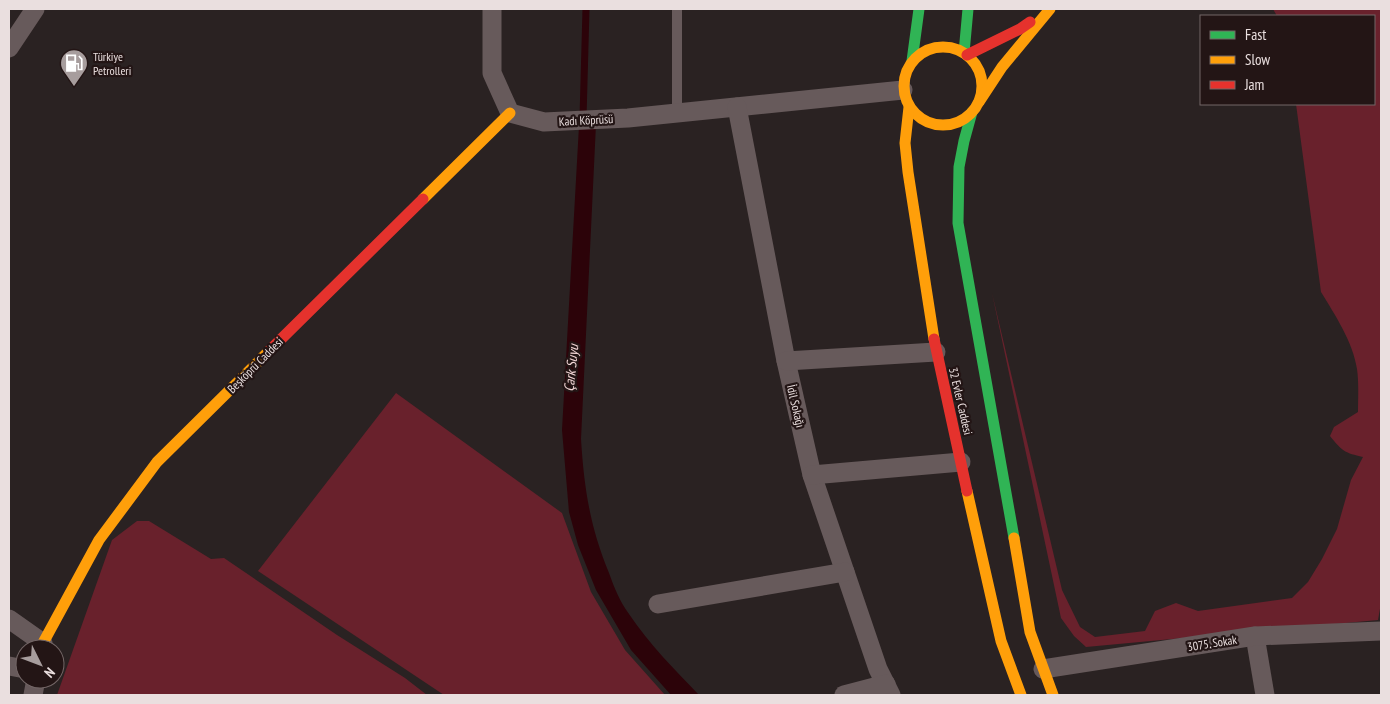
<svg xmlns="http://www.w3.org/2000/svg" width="1390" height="704" font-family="'PT Sans Narrow',sans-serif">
<rect width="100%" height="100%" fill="#2a2222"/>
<g fill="#69212c">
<path d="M1273 9H1381V603L1378 620 1086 647 1074 636 1061 618 992 293 1062 590 1080 627 1095 637 1145 631 1155 611 1176 603 1198 611 1292 598 1308 582 1322 559 1337 529 1351 480 1363 457C1345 453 1342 451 1330 436L1334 427 1358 412C1358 399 1359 383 1357 369 1353 342 1335 315 1321 292L1296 104H1374V16H1277Z"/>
<path d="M396 393 562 513 591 592 625 650 665 695H444L258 571Z"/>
<path d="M137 521H149L211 559 224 558 337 635 405 678 427 695H57L112 540Z"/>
</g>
<path fill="#2c0309" d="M596 124 581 439C584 488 590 527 609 573 614 587 620 602 629 614 649 644 675 670 699 695H671L631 650 596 590 578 545 569 512 562 430 579 126Z"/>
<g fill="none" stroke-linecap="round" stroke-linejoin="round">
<path stroke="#2c0309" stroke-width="7" d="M583 118 586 9"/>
<path stroke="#675a5b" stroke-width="10" d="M677 9V113"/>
<g stroke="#675a5b" stroke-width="19">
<path d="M492 9V73L510 113 544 122 628 118 903 90"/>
<path d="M9 48 35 9"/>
<path d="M737 107 786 361 812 475 878 669 891 695"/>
<path d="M786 361 936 352"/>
<path d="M812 475 961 462"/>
<path d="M658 604 845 572"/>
<path d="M9 619 43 643"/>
<path d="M1255 636 1265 695"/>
<path d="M9 666 25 669"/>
<path d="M1043 669 1255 636 1381 631"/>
<path d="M33 695 36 679"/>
<path d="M844 695 886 684"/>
</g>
<g stroke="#30b455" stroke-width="11">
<path d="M964 53 968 9"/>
<path d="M912 61 919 9"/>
<path d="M972 112 964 141 959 167 958 223 1014 538"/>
</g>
<g stroke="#ff9f0a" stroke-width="11">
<circle cx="943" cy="86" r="39"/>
<path d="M979 102 1002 67 1050 9"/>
<path d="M909 107 905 143 908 172 934 339"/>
<path d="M423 199 510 113"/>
<path d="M967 491 1001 641 1021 695"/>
<path d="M1014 538 1030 632 1053 695"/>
<path d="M42 649 43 643 99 540 157 462 269 351"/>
</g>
<g stroke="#e5322d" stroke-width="11">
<path d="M967 55 1020 29 1030 22"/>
<path d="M934 339 967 491"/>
<path d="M269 351 423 199"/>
</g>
</g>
<defs>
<g id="fuel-pin" transform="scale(1.4375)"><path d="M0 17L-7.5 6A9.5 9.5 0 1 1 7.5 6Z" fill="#a79d9d" stroke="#231515"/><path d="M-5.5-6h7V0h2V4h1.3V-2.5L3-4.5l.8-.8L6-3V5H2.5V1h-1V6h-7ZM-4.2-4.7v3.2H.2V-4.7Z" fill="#fff"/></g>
</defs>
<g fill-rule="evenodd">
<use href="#fuel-pin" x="74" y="63"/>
</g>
<g text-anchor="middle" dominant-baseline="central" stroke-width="4.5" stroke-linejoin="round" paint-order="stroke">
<g font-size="12" fill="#eadfdf" stroke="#231515" text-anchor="start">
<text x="93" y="56">Türkiye<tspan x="93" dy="14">Petrolleri</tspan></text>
</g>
<g font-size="12" fill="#eadfdf" stroke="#231515">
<text transform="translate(586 120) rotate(-3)">Kadı Köprüsü</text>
<text transform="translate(255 365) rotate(-45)">Beşköprü Caddesi</text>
<text transform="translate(961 401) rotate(77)">32 Evler Caddesi</text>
<text transform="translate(796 406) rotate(77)">İdil Sokağı</text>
<text transform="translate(1212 643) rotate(-9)">3075. Sokak</text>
</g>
<g font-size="14" font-style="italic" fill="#f2d6d6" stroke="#231515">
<text transform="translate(571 368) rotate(-84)">Çark Suyu</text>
</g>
</g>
<rect width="1390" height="704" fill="none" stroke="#eadfdf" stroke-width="20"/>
<rect x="1200" y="15" width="175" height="90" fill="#231515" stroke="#736666"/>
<rect x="1210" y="31" width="25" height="8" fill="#30b455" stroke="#736666"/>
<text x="1245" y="40" font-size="15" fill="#eadfdf">Fast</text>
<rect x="1210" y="56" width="25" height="8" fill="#ff9f0a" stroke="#736666"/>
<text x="1245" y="65" font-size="15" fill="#eadfdf">Slow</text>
<rect x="1210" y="81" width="25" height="8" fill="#e5322d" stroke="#736666"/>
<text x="1245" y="90" font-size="15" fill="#eadfdf">Jam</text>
<g transform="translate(40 664) rotate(132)"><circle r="24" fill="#231515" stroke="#736666"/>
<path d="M0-4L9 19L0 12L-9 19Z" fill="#a79d9d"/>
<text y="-8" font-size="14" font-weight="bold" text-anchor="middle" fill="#eadfdf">N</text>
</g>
</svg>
